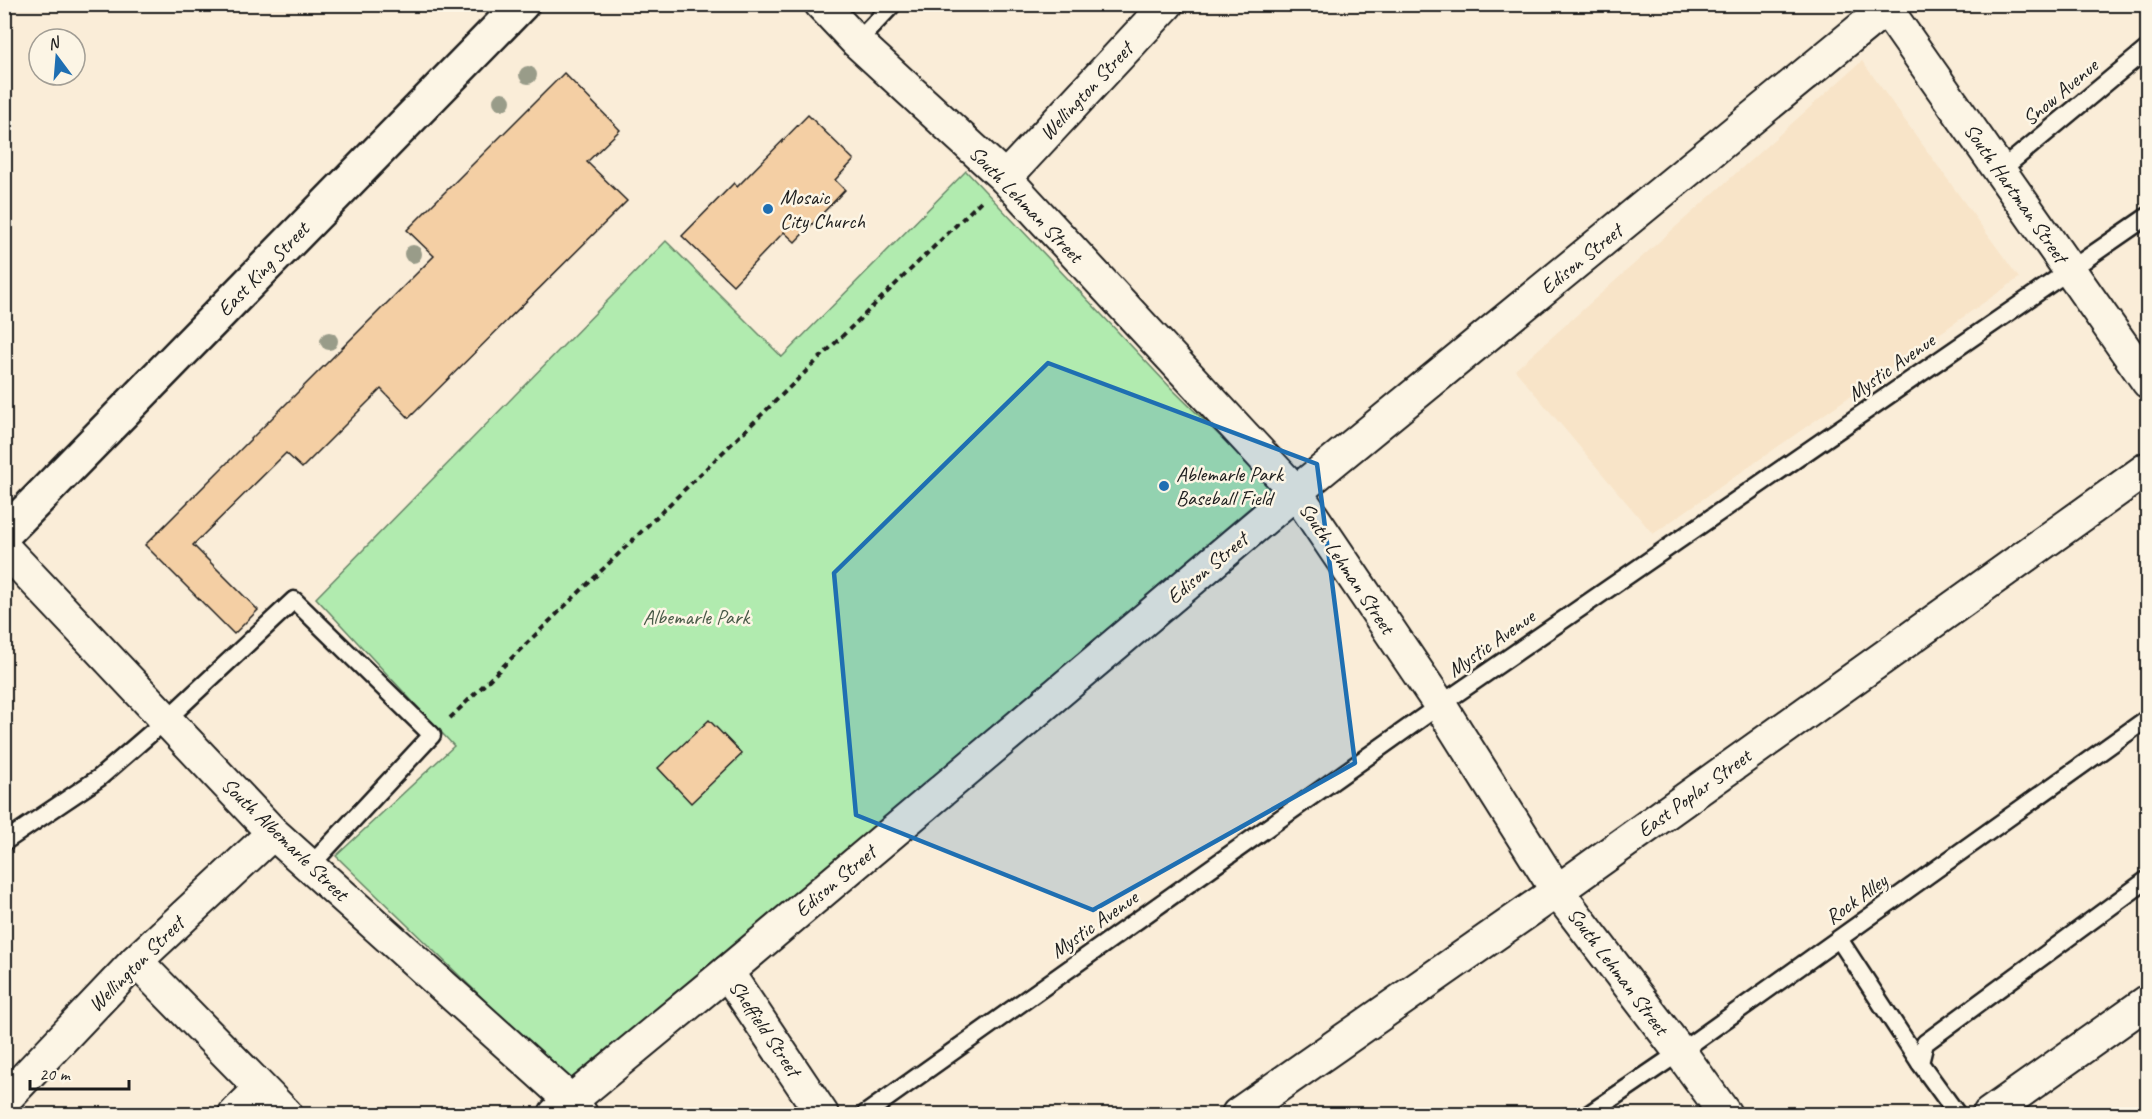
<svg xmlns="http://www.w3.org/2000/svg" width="2152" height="1119" font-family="Caveat,sans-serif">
<rect width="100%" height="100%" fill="#faedd8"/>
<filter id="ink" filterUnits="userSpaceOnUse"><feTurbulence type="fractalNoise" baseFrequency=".0167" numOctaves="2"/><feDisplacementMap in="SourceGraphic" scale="12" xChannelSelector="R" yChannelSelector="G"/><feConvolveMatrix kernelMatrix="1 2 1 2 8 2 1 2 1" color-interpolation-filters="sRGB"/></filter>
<g filter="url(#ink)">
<path fill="#f8e4c8" d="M1862 61 2019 278 1653 534 1515 370Z"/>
<path fill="#b1ebaf" stroke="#668466" stroke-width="1.5" d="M966 171 1170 387 1273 488 572 1085 336 856 454 746 316 598 666 241 782 357Z"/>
<g fill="#f4cfa4" stroke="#1c1c1c" stroke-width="1.5">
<path d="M564 73 620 130 587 162 627 201 409 418 381 389 302 468 286 453 193 545 258 610 234 634 145 545 434 256 407 230Z"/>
<path d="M808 115 854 160 835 180 845 190 795 242 784 232 733 285 682 236 734 183 737 187Z"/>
<path d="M709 720 742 754 691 803 658 768Z"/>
</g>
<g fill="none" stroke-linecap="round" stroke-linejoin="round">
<g stroke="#1c1c1c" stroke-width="21">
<g id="service">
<path d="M857 42 893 4"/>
<path d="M2000 171 2148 48"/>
<path d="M4 842 99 778 166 720 294 600 432 735 311 865"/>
<path d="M1839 939 1920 1063"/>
<path d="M865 1114 1440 705 2148 216"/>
<path d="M1589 1114 1680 1052 2148 718"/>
<path d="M1957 1114 1920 1063 1925 1043 2148 879"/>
</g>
</g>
<g stroke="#1c1c1c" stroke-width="36">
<g id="minor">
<path d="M821 4 857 42 1005 178 1296 492 1440 705 1557 891 1680 1052 1725 1114"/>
<path d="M1883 4 2148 382"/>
<path d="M1005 178 1167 4"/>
<path d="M4 548 273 833 571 1101 581 1114"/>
<path d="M136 961 286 1114"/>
<path d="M727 972 822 1114"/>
<path d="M4 1100 136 961 273 833"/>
<path d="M235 1114 260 1089"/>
<path d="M555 1114 727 972 1296 492 1891 4"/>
<path d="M1238 1114 1557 891 2148 468"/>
<path d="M1989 1114 2148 1001"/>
</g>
</g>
<g stroke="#1c1c1c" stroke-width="38">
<path id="tertiary" d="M4 534 522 4"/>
</g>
<path stroke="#1c1c1c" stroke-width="4" stroke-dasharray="6 4.5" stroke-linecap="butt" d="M450 718 982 200"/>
<use href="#service" stroke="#fcf5e5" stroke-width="16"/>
<use href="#minor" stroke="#fcf5e5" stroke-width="32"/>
<use href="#tertiary" stroke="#fcf5e5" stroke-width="33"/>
</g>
<g fill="#999c89">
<circle cx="528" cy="75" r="9"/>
<circle cx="502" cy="101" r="9"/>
<circle cx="413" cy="254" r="9"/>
<circle cx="329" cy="341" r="9"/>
</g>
</g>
<path fill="#1f6fb2" fill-opacity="0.2" stroke="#1f6fb2" stroke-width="4.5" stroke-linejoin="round" d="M1048 363 1317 464 1355 763 1093 910 856 815 834 573Z"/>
<g fill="#1f6fb2" stroke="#fcf5e5" stroke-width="2">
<circle cx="768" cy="209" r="6"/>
<circle cx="1164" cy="486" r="6"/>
</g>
<g text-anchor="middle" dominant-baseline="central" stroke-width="5" stroke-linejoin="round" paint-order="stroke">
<g font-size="21" fill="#1c1c1c" stroke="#fcf5e5">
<text transform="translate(1086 91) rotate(-47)">Wellington Street</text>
<text transform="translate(2060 92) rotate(-40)">Snow Avenue</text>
<text transform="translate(2016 193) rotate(55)">South Hartman Street</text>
<text transform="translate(1026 204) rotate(46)">South Lehman Street</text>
<text transform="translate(1581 259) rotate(-39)">Edison Street</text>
<text transform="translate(263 269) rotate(-46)">East King Street</text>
<text transform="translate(1891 367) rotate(-35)">Mystic Avenue</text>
<text transform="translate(1207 568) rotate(-40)">Edison Street</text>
<text transform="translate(1347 568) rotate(56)">South Lehman Street</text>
<text transform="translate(1491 643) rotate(-35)">Mystic Avenue</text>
<text transform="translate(1694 793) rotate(-36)">East Poplar Street</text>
<text transform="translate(285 839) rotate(44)">South Albemarle Street</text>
<text transform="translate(835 881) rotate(-40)">Edison Street</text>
<text transform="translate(1856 899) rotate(-36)">Rock Alley</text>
<text transform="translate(1094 924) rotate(-35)">Mystic Avenue</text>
<text transform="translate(136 964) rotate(-45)">Wellington Street</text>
<text transform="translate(1618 971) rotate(53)">South Lehman Street</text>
<text transform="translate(765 1028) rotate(56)">Sheffield Street</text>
</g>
<g font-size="21" fill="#1c1c1c" stroke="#fcf5e5" text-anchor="start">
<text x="780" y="197">Mosaic<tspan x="780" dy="24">City Church</tspan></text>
<text x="1176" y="474">Ablemarle Park<tspan x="1176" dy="24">Baseball Field</tspan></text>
</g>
<g font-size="21" fill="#495a48" stroke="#fcf5e5">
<text x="696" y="617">Albemarle Park</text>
</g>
</g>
<rect width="2152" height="1119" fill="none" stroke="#fcf5e5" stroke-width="24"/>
<rect x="12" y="12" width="2128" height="1095" fill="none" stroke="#1c1c1c" stroke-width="2" filter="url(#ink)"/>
<g transform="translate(57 57) rotate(344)"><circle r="28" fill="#fcf5e5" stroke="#a29e95" stroke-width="1.5"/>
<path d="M0-4.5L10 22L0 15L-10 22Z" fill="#1f6fb2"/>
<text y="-9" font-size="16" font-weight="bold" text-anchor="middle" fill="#1c1c1c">N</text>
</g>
<path d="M30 1080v9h99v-9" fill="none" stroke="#1c1c1c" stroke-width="3"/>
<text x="39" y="1080" font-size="18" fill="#1c1c1c" stroke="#fcf5e5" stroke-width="4.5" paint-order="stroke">20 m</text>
</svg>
